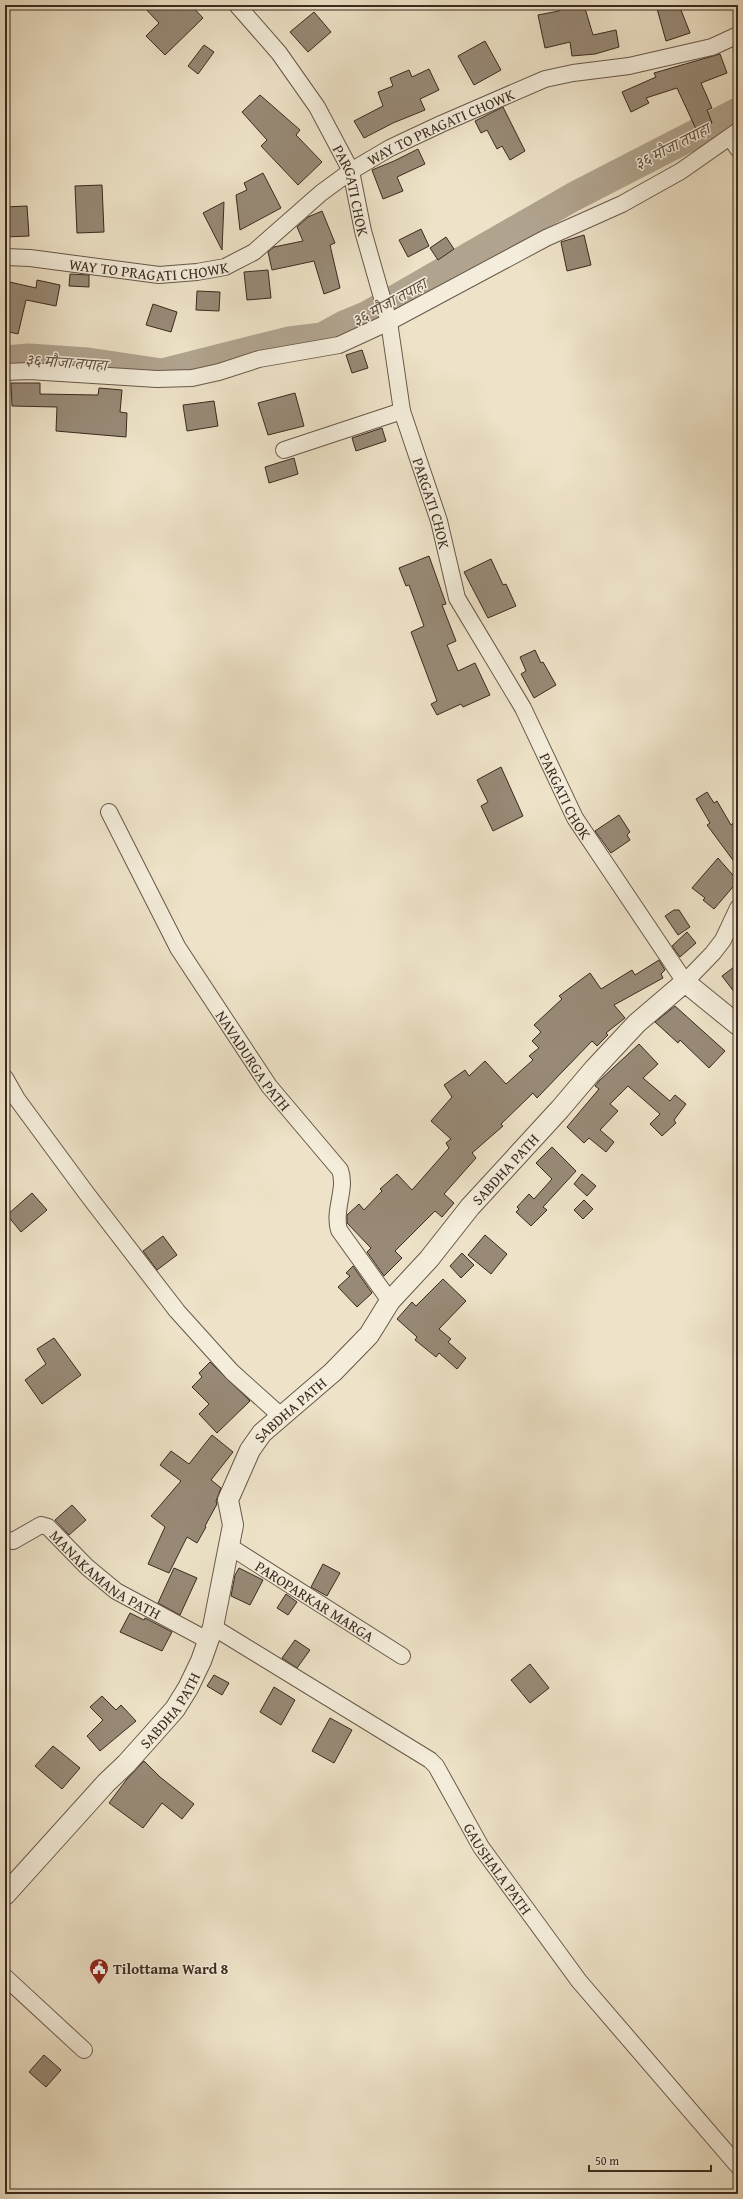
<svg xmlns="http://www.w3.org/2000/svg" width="743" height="2199" font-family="'Gentium Book Plus','Noto Serif Devanagari',serif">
<rect width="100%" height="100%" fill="#eee3c8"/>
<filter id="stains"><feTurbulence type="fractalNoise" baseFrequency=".005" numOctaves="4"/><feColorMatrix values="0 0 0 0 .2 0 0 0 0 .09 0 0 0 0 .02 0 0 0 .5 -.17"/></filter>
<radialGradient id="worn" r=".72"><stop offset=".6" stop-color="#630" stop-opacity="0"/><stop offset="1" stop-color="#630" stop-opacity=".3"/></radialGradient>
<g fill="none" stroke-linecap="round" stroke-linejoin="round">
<path stroke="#b1a48f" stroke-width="29" d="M5 360 29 358 88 362 162 373 289 341 322 337 344 325 366 316 573 197 738 112"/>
</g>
<g fill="#988a77" stroke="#3a2a1f">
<path d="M142 5H191L203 18 165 55 146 36 159 23Z"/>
<path d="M558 5H584L593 35 616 30 619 47 595 54 572 56 570 42 545 48 538 15 559 11Z"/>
<path d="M656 5H679L690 33 666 41Z"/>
<path d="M314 12 331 32 308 52 290 32Z"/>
<path d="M485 41 501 70 474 85 458 56Z"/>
<path d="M204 45 214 52 198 74 188 66Z"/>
<path d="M720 54 727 73 701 83 712 108 707 110 712 123 696 129 677 88 646 98 649 103 631 112 622 92 656 77 654 73Z"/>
<path d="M429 69 439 90 420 99 425 110 393 123 364 138 354 121 383 106 378 92 393 86 390 78 409 70 412 77Z"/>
<path d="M260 95 300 130 296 135 322 162 298 185 261 146 267 140 242 112Z"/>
<path d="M503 107 525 151 510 160 502 146 497 149 487 130 481 133 475 121Z"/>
<path d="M418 149 425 164 397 177 403 191 383 199 372 170 394 161Z"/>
<path d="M263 173 281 208 240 230 236 195 247 190 244 183Z"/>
<path d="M102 185 104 232 77 233 75 186Z"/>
<path d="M224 202 222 250 203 213Z"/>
<path d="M27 206 29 236 5 237V207Z"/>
<path d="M322 211 335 243 330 245 340 288 324 294 314 261 272 270 268 252 274 247 303 241 297 227 308 217Z"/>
<path d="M421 229 429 246 408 257 399 240Z"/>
<path d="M584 235 591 265 567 271 561 242Z"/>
<path d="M446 237 454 249 438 260 430 248Z"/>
<path d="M268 270 271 298 247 300 244 272Z"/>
<path d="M70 274 89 275V287L69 286Z"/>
<path d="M37 280 60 285 56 306 26 300 18 334 5 331V281L36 288Z"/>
<path d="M197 291 220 292 219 311 196 310Z"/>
<path d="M153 304 177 312 171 332 146 325Z"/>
<path d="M362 350 368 368 352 373 346 355Z"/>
<path d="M11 383H40V394L98 395 99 388 122 390 120 412 127 413 126 437 56 431 57 407 12 406Z"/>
<path d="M295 393 304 426 268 435 258 403Z"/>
<path d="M214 401 218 426 187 431 183 405Z"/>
<path d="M382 428 386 441 356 451 352 438Z"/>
<path d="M294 458 298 474 269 483 265 467Z"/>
<path d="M429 556 446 604 442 605 456 641 447 645 458 671 475 663 490 695 463 707 461 704 437 715 431 704 437 701 411 632 424 626 409 585 406 586 399 568Z"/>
<path d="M491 559 503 585 506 584 516 606 488 618 464 572Z"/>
<path d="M535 650 541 663 543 662 556 685 534 698 521 674 526 671 520 657Z"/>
<path d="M501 767 523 816 493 831 481 806 488 802 477 780Z"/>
<path d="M707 792 714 803 717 801 731 825 738 819V867L707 825 710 823 696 799Z"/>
<path d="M619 815 630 832 627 835 630 840 611 853 595 831Z"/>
<path d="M718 858 738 881 714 909 703 900 705 898 692 888Z"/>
<path d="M674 910H679L690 927 678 935 665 916Z"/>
<path d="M687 932 696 943 680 957 672 946Z"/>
<path d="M659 960 665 970 661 974 663 978 614 1005 625 1018 606 1033 608 1035 597 1046 592 1041 537 1098 533 1093 501 1124 503 1126 472 1153 476 1158 444 1194 454 1203 442 1217 435 1211 395 1251 402 1258 384 1276 367 1252 371 1248 347 1223V1215L359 1204 364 1210 382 1191 380 1189 397 1174 412 1190 449 1148 446 1143 451 1139 431 1121 452 1097 444 1085 465 1070 469 1076 485 1061 506 1084 533 1060 529 1056 539 1048 532 1041 541 1032 534 1025 562 999 559 996 590 973 601 989 632 970 635 975Z"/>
<path d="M738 964V997L722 976Z"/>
<path d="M675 1006 725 1051 709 1068 680 1040 678 1043 655 1022Z"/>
<path d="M639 1044 658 1064 643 1078 670 1101 675 1095 686 1104 674 1120 676 1123 662 1136 650 1124 660 1114 628 1086 610 1104 618 1111 600 1130 614 1142 606 1152 589 1138 584 1143 567 1127 599 1089 595 1086 600 1080Z"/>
<path d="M552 1147 576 1171 543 1207 547 1210 531 1226 516 1212 519 1209 517 1207 529 1194 534 1199 552 1179 536 1163Z"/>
<path d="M582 1174 596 1186 587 1196 574 1184Z"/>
<path d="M32 1193 47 1210 21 1232 7 1215Z"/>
<path d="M584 1200 593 1209 583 1219 574 1210Z"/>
<path d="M485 1235 507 1254 491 1274 468 1255Z"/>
<path d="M163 1236 177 1255 157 1270 143 1251Z"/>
<path d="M462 1253 474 1265 461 1278 450 1266Z"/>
<path d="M353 1266 372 1293 357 1307 338 1287 350 1276 346 1273Z"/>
<path d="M443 1279 466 1301 439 1329 451 1339 448 1342 466 1358 457 1369 439 1353 436 1357 415 1340 417 1337 397 1319 412 1302 416 1306Z"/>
<path d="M54 1338 81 1375 42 1404 25 1380 46 1364 37 1349Z"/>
<path d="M210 1362 250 1401 217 1433 199 1414 209 1404 192 1387 202 1377 199 1373Z"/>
<path d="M212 1435 233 1452 211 1480 221 1488 216 1501 217 1504 205 1526 206 1527 197 1543 187 1537 169 1573 148 1564 165 1527 151 1516 181 1481 160 1465 171 1451 189 1464Z"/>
<path d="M72 1505 86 1520 69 1535 55 1520Z"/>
<path d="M323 1564 340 1573 327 1596 311 1587Z"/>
<path d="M174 1568 197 1578 180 1615 158 1603Z"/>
<path d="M239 1568 263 1580 250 1605 231 1596 235 1575Z"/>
<path d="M286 1594 297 1602 288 1615 277 1608Z"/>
<path d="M130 1613 144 1620 145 1618 172 1632 162 1651 120 1632Z"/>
<path d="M295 1640 310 1650 297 1668 282 1658Z"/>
<path d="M530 1664 549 1688 530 1703 511 1680Z"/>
<path d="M214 1675 229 1683 222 1695 207 1686Z"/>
<path d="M274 1687 295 1700 281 1725 260 1712Z"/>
<path d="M102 1696 116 1710 121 1705 136 1721 100 1751 87 1736 103 1720 90 1707Z"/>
<path d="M330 1718 352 1730 334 1763 312 1751Z"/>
<path d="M53 1746 80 1768 62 1789 35 1766Z"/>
<path d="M144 1761 160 1777 194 1804 182 1819 162 1803 143 1828 109 1803 127 1779Z"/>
<path d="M44 2055 61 2070 46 2087 29 2072Z"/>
</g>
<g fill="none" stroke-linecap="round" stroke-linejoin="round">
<g stroke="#675849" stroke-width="18">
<g id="minor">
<path id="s1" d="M237 5 279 53 317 107 351 171 363 231 389 322 402 411 439 521 457 598 523 708 575 818 685 982 713 953 723 940 738 908"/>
<path d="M730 137 738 149"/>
<path id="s2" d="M5 257 30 258 159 275 197 272 225 267 254 252 321 193 351 171 390 148 441 124 545 79 573 73 629 66 712 47 738 35"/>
<path d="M5 372 29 371 157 379 192 378 219 372 259 359 339 345 389 322 546 238 622 204 681 171 738 131"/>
<path d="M284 450 402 411"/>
<path id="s3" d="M109 812 178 948 269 1086 340 1170C347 1189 333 1210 339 1230L390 1301"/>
<path d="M5 1078 17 1099 87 1194 177 1311 232 1372 281 1416"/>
<path id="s4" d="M5 1539 13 1541 41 1525 48 1527 87 1567 116 1591 209 1641"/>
<path id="s5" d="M229 1546 402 1656"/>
<path id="s6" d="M213 1627 430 1760 436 1766 481 1847 579 1981 738 2166"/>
<path d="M5 1977 84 2050"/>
</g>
</g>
<g stroke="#675849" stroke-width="22">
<g id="tertiary">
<path id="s7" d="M5 1895 106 1783 126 1764 152 1735 175 1709 188 1688 201 1661 213 1627 233 1525 228 1500 250 1450 262 1433 333 1372 369 1335 390 1301 429 1259 470 1207 560 1109 594 1069 637 1023 685 982 738 1025"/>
</g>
</g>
<use href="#minor" stroke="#f4eddb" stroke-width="16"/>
<use href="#tertiary" stroke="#f4eddb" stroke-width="20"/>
</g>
<defs>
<g id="civic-pin" transform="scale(1)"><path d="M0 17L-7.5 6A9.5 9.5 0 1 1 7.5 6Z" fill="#8f2418" stroke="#f4eddb"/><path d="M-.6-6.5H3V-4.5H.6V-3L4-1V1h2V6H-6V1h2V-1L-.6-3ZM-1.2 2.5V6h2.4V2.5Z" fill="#fff"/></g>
</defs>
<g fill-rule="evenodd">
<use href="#civic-pin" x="99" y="1968"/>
</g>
<g text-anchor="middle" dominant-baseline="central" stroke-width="3" stroke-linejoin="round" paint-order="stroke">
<g font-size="15" fill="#3a2a1f" stroke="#f4eddb">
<text stroke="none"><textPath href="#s2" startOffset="481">WAY TO PRAGATI CHOWK</textPath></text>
<text stroke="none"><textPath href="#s1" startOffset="221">PARGATI CHOK</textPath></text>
<text stroke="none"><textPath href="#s2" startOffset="145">WAY TO PRAGATI CHOWK</textPath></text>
<text stroke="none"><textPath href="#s1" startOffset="545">PARGATI CHOK</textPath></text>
<text stroke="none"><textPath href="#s1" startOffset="869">PARGATI CHOK</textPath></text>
<text stroke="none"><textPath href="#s3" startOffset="288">NAVADURGA PATH</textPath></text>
<text stroke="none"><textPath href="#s7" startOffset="908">SABDHA PATH</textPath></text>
<text stroke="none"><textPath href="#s7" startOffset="584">SABDHA PATH</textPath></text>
<text stroke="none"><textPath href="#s4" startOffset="123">MANAKAMANA PATH</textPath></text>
<text stroke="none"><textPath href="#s5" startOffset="102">PAROPARKAR MARGA</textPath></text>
<text stroke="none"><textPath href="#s7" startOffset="248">SABDHA PATH</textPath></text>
<text stroke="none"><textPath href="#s6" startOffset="383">GAUSHALA PATH</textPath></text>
</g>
<g font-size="15" font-weight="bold" fill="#3a2a1f" stroke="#f4eddb" text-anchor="start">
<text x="113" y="1968">Tilottama Ward 8</text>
</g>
<g font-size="16" font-style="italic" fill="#5e4f41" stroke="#f4eddb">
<text transform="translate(672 146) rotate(-27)">३६ मौजा तपाहा</text>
<text transform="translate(389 302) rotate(-29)">३६ मौजा तपाहा</text>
<text transform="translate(66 362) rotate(4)">३६ मौजा तपाहा</text>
</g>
</g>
<rect width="743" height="2199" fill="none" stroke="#eee3c8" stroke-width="20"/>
<rect x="6" y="6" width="731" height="2187" fill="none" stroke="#3a2a1f" stroke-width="2"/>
<rect x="10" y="10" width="723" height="2179" fill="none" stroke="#3a2a1f"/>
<path d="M589 2165v6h122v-6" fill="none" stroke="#3a2a1f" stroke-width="2"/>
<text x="595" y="2165" font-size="12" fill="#3a2a1f" stroke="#f4eddb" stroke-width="3" paint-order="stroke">50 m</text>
<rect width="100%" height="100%" filter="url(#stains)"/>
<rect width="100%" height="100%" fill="url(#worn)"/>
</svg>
